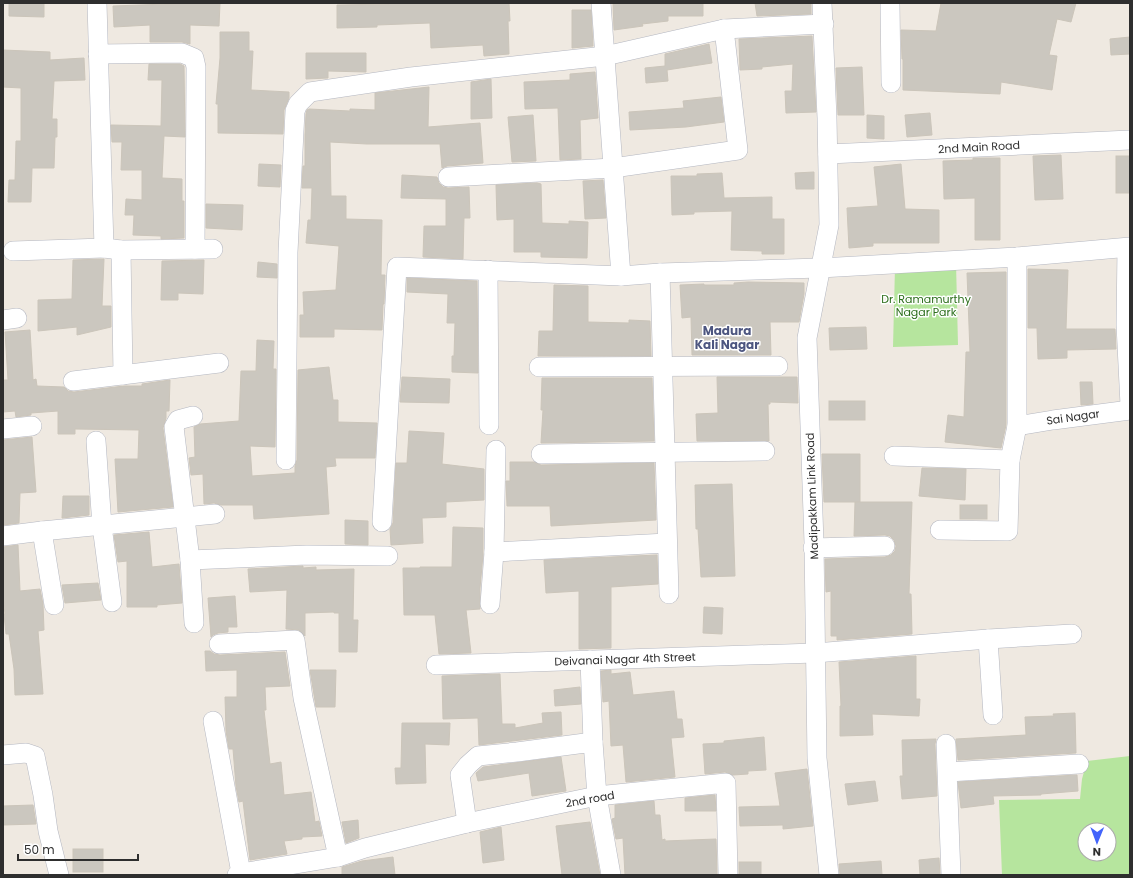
<svg xmlns="http://www.w3.org/2000/svg" width="1133" height="878" font-family="Poppins,sans-serif">
<rect width="100%" height="100%" fill="#efe9e1"/>
<g fill="#b6e59e" fill-rule="evenodd">
<path d="M956 263 958 345 893 347 895 267Z"/>
<path d="M1130 756V875H1002L999 800 1080 799 1082 779 1087 761ZM1085 830H1109V854H1085Z"/>
</g>
<g fill="#cbc7bf" stroke="#cbc5ba">
<path d="M9 3H44V17L9 16Z"/>
<path d="M193 3H220L219 26 190 25V44L182 42H150V25L114 27 113 6Z"/>
<path d="M389 3H509L510 21H508L509 54 484 56 483 45 431 48 430 23 377 25V27L337 28V5L389 4Z"/>
<path d="M613 3H703V16H668V21L642 24 643 26 614 30Z"/>
<path d="M755 3H811V14L757 16Z"/>
<path d="M941 3H1076L1071 22 1057 19 1049 55 1057 56 1052 90 1001 82 1000 94 903 90V59H902L901 30 936 31Z"/>
<path d="M572 10H591L593 46 572 48Z"/>
<path d="M220 32H249V51H253L251 90 289 92V98L284 110 283 134 218 133V104H216L220 58Z"/>
<path d="M812 36 816 112 786 113 785 91H792L793 64 762 67V69L740 70 739 39Z"/>
<path d="M1130 37V54L1111 55 1110 39Z"/>
<path d="M709 44 712 63 667 70 668 81 646 83 645 68 665 66V54Z"/>
<path d="M3 50 50 52V60L84 58 85 80 54 81 52 119H57V137H55L54 168H32L31 202H8L9 180H15L16 141H21V88L3 87Z"/>
<path d="M306 53H366V72L328 71V78L306 79Z"/>
<path d="M149 64H180L184 66 185 137 164 136 162 178 182 179V201H184V238L161 239V236L133 235 134 215H125L126 199 142 200V170H121L122 142H112L111 125 161 126 162 80H148Z"/>
<path d="M862 67 864 115H838L836 68Z"/>
<path d="M595 72 598 118 580 120 581 159 560 160 558 108 525 109 524 82 570 80V74Z"/>
<path d="M491 79 492 118 471 119V82Z"/>
<path d="M429 87 428 127 480 123 483 163 447 166 442 168 440 144H367L330 142 331 196H346V219L382 220 381 275H385L384 304H383L382 330 334 329V337H300V315H304L303 292 336 290 339 246 306 243 308 220H311L312 188H302L303 166H305V135L306 114 307 110 309 109 350 111V109L375 110V93Z"/>
<path d="M721 97 724 122 686 127 630 130 629 112 684 108 683 101Z"/>
<path d="M930 113 932 135 907 137 905 115Z"/>
<path d="M533 115 536 161 512 162 508 117Z"/>
<path d="M867 115 884 116V139L867 138Z"/>
<path d="M1061 155 1063 199 1035 200 1033 156Z"/>
<rect x="1116" y="156" width="14" height="37"/>
<path d="M973 158H1000V240H975V198L944 199 943 161 973 160Z"/>
<path d="M259 164 281 165 280 187 258 186Z"/>
<path d="M901 164 905 209 939 210V243H873V246L849 248 847 208 878 206 874 167Z"/>
<path d="M814 172V189H796L795 173Z"/>
<path d="M722 173 724 198 772 197V219H784V254H762V251L731 250 732 211 694 212V214L672 215 671 176H697V174Z"/>
<path d="M402 175 437 177 439 183 443 187 448 188 469 187 470 218H464L463 259 423 257 424 226H446V199L401 198Z"/>
<path d="M603 180 606 218 585 219 583 181Z"/>
<path d="M537 183 541 184 542 223 569 224V221L588 222 587 258 541 257V252H514V219L497 220 496 185Z"/>
<path d="M206 204 243 205 242 230 206 228Z"/>
<path d="M104 259 102 306H111V327L77 335V327L38 331V300L72 299 73 260Z"/>
<path d="M204 260 203 294 178 293V300H161L162 261Z"/>
<path d="M258 262 277 264V278L257 277Z"/>
<path d="M1028 269 1068 270 1066 329H1115L1116 349 1067 350V358L1038 359 1037 328H1028Z"/>
<path d="M1006 272V425L1001 448 945 442 948 415 964 417 966 352H970L967 273Z"/>
<path d="M407 278 477 281 478 373 452 372V356H454L455 323H447L448 294 407 292Z"/>
<path d="M748 282 804 283V294L799 322H770L771 355H692L691 317 682 318 680 285 704 284V285H734V283Z"/>
<path d="M554 285 588 286V322L629 323V320L650 321 651 356H538L539 331H553Z"/>
<path d="M866 327 867 349 830 350 829 328Z"/>
<path d="M30 330 33 380 36 379 37 386 64 387 68 391 74 392 124 386H142V384L170 380 169 411H166V418L163 428 173 507 118 512 115 459H138L139 430 75 429V434H58V411L31 413V415L16 417 15 411 3 412V380H8L5 332Z"/>
<path d="M257 340 274 341 273 369H276L275 447 250 446 252 476 295 473V466L297 460 298 370 329 367 333 400H338V422L377 423 375 458H335L336 466 326 467 329 514 254 519 253 505H221L214 503 204 504 203 474 191 475 189 458 195 457 194 427 200 424 239 421 241 371H256Z"/>
<path d="M402 377 450 379 449 403 400 402Z"/>
<path d="M717 377H797L798 403 770 402V404H768L769 441H697L696 414 718 413Z"/>
<path d="M542 378H652L654 441 541 443 543 410H541Z"/>
<path d="M1080 382H1092L1093 404 1081 405Z"/>
<rect x="829" y="401" width="36" height="19"/>
<path d="M409 431 444 433 442 464 484 469V500L446 502V517L422 518 423 543 391 545 390 529 393 523 396 463H407Z"/>
<path d="M32 437 36 492 20 493 19 523 3 525V440Z"/>
<path d="M822 454H860V502H824Z"/>
<path d="M510 462H534L541 465 654 463 656 520 551 526 550 506H507L506 481H510Z"/>
<path d="M922 468 966 469 965 500 919 496Z"/>
<path d="M732 484 735 576 701 577 698 529H696L695 485Z"/>
<path d="M63 496H89V515L62 518Z"/>
<path d="M855 502H912L909 594H911L912 634 837 640V636H831V591L826 592 825 559 885 557 891 555 895 551 896 546 894 540 890 536 885 535 854 536Z"/>
<rect x="960" y="505" width="27" height="14"/>
<path d="M345 520 368 521V545L345 544Z"/>
<path d="M453 527 483 528V555L480 588V609L466 610 471 653 439 654 435 615H404L403 568H420V567H452Z"/>
<path d="M149 532 152 567 179 564 182 603 157 605V607H127V561L118 562 114 535Z"/>
<path d="M18 545 20 591 40 589 43 604 44 630 38 631 43 694 15 695 14 669 9 634H6L4 614H5L3 598V547Z"/>
<path d="M657 555 658 584 611 587V648L579 649V591L546 593 544 560Z"/>
<path d="M303 566V568L316 567V570L354 569 353 620H358L357 652H339V613H334V612L305 613V636L299 630 286 629 287 590 250 592 248 569Z"/>
<path d="M98 583 101 600 65 603 62 585Z"/>
<path d="M235 596 237 627H228V632L218 633 213 635 211 637 208 598Z"/>
<path d="M704 607 723 608 722 634 703 633Z"/>
<path d="M205 651H210L214 654 220 655 285 652 290 686 265 687 266 710H264L270 764 281 762 284 795 311 792 315 822 319 821 322 836 302 837V839L284 841 287 854 250 860 243 801 239 802 236 786 233 749H229L226 731 225 697H237V670L206 671Z"/>
<path d="M916 656V699H920L919 716 872 714 873 735 840 736V706H841L839 662Z"/>
<path d="M310 670H336L335 707H316Z"/>
<path d="M611 670V674L630 672 633 695 674 691 677 719H682L684 737 671 738 675 777 626 782 623 745 611 746 609 701 603 702 601 671Z"/>
<path d="M500 674 502 724H515V728L543 723 542 713 561 712 562 735 479 745 478 718 443 719 442 676Z"/>
<path d="M580 687 581 704 555 706 554 690Z"/>
<path d="M1075 713 1076 753 958 760 956 739 1026 735 1025 717 1054 716 1053 714Z"/>
<path d="M402 723H450L449 745 425 744 426 783 396 784 395 768H401Z"/>
<path d="M764 737 766 770 748 771V774L733 775 725 772 705 774 703 744 724 743V741Z"/>
<path d="M936 739 935 744 937 796 902 799 900 776H903L902 740Z"/>
<path d="M561 757 566 791 532 796 529 773 478 781 476 773 483 767Z"/>
<path d="M807 769 813 826 783 829V825L740 826 739 807 780 806 775 773Z"/>
<path d="M1077 775 1078 791 1041 794V795L993 796 994 804 961 808 958 782Z"/>
<path d="M875 781 878 801 848 805 845 784Z"/>
<path d="M715 795 716 811H685V798Z"/>
<path d="M654 801 655 815H660L662 840 665 839V841L716 839 717 875H625L623 838 616 839 612 819 615 818V805Z"/>
<path d="M33 805 36 824 3 825V806Z"/>
<path d="M358 820 359 838 346 843 342 822Z"/>
<path d="M590 822 600 875H562L556 826Z"/>
<path d="M501 827 504 860 483 863 480 832Z"/>
<rect x="73" y="849" width="30" height="23"/>
<path d="M393 857 395 875H342V867L362 861Z"/>
<path d="M939 858 940 875H920L919 860Z"/>
<path d="M881 861 882 875H840L839 864Z"/>
<rect x="739" y="862" width="22" height="13"/>
</g>
<g fill="none" stroke-linecap="round" stroke-linejoin="round">
<g stroke="#b4b7c1" stroke-width="20">
<g id="street">
<path d="M97 3 104 248 121 250 213 249"/>
<path d="M601 3 621 276"/>
<path d="M822 3 827 118 829 225 807 338 814 543 817 758 829 875"/>
<path d="M890 3 891 83"/>
<path d="M98 54 182 53 194 58 196 67 195 249"/>
<path d="M828 154 1130 140"/>
<path d="M448 177 613 168 738 150 724 29"/>
<path d="M1127 248 1126 325 1130 405"/>
<path d="M121 250 123 375"/>
<path d="M13 251 104 248"/>
<path d="M488 270 489 425"/>
<path d="M660 273 669 594"/>
<path d="M3 320 17 318"/>
<path d="M539 367 778 366"/>
<path d="M73 381 219 363"/>
<path d="M193 416 178 420 174 427 190 560 194 623"/>
<path d="M1017 426 1053 420 1130 410"/>
<path d="M3 429 32 426"/>
<path d="M96 441 102 526 112 602"/>
<path d="M541 454 765 451"/>
<path d="M894 456 1010 460 1008 531 940 530"/>
<path d="M286 460 288 252 295 111 298 104 310 92 411 77 605 56 724 29 824 24"/>
<path d="M1010 460 1017 426V257"/>
<path d="M382 522 397 267 621 276 660 273 820 268 1017 257 1130 247"/>
<path d="M42 531 54 605"/>
<path d="M3 536 42 531 215 514"/>
<path d="M813 548 885 546"/>
<path d="M494 552 667 543"/>
<path d="M190 560 307 555 388 556"/>
<path d="M490 604 494 552 496 450"/>
<path d="M219 644 295 640 303 698 338 857"/>
<path d="M590 660 593 742"/>
<path d="M436 665 815 653 988 639"/>
<path d="M993 715 988 639 1072 634"/>
<path d="M213 721 241 873"/>
<path d="M946 744 951 875"/>
<path d="M3 755 26 753 35 756 43 795 48 831 59 875"/>
<path d="M948 772 1079 764"/>
<path d="M467 823 460 775 468 765 478 756 517 752 593 742 597 796 611 875"/>
<path d="M237 875 241 873 338 857 365 848 467 823 597 796 726 783 728 875"/>
</g>
</g>
<use href="#street" stroke="#fff" stroke-width="19"/>
</g>
<g text-anchor="middle" dominant-baseline="central" stroke-width="3" stroke-linejoin="round" paint-order="stroke">
<g font-size="11" fill="#2e2e2e" stroke="#fff">
<text transform="translate(979 147) rotate(-3)">2nd Main Road</text>
<text transform="translate(1073 417) rotate(-8)">Sai Nagar</text>
<text transform="translate(812 496) rotate(-92)">Madipakkam Link Road</text>
<text transform="translate(625 659) rotate(-2)">Deivanai Nagar 4th Street</text>
<text transform="translate(590 799) rotate(-10)">2nd road</text>
</g>
<g font-size="11" fill="#2c6e1b" stroke="#fff">
<text x="926" y="299">Dr. Ramamurthy<tspan x="926" dy="13">Nagar Park</tspan></text>
</g>
<g font-size="12" font-weight="bold" fill="#4d5680" stroke="#fff">
<text x="727" y="330">Madura<tspan x="727" dy="14">Kali Nagar</tspan></text>
</g>
</g>
<rect width="1133" height="878" fill="none" stroke="#2e2e2e" stroke-width="8"/>
<g transform="translate(1097 842) rotate(181)"><circle r="19" fill="#ffffff" stroke="#ababab"/>
<path d="M0-3L7 15L0 10L-7 15Z" fill="#4264fb"/>
<text y="-6" font-size="11" font-weight="bold" text-anchor="middle" fill="#2e2e2e">N</text>
</g>
<path d="M18 854v6h120v-6" fill="none" stroke="#2e2e2e" stroke-width="2"/>
<text x="24" y="854" font-size="12" fill="#2e2e2e" stroke="#ffffff" stroke-width="3" paint-order="stroke">50 m</text>
</svg>
